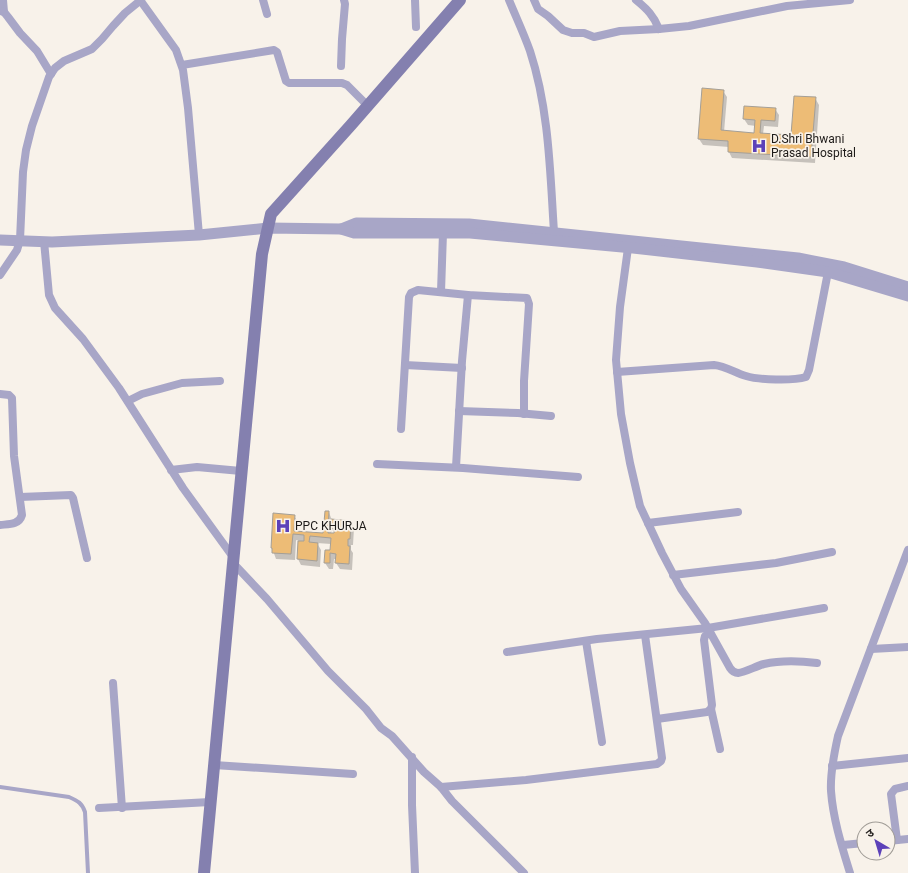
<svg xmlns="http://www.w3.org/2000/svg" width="908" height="873" font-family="Roboto,'Noto Sans Devanagari',sans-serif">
<rect width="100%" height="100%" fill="#f8f2ea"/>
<g fill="#0003" fill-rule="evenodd">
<path d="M723 91 727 97 724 132 755 134 756 126 748 125 744 119 775 109 779 115 778 127 764 126 763 134 792 136 815 98 819 105 815 163 732 158 729 152V147L703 145 699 139Z"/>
<path d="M329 512 332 521 351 522 354 528 353 545H351V550L353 553 352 570 340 569 336 563 337 559H334L333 569H329L325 563 331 551V544L317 543 321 550 320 567 301 565 298 559 299 541 296 540 295 560 276 559 272 548 294 516 298 522 297 532 324 534ZM332 529 335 534H331Z"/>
</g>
<g fill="#edbc76" stroke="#a49f97">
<path d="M702 88 724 90 721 130 754 133 755 120 743 119 744 106 776 108 775 121 761 120 760 133 791 135 794 96 816 97 811 157 728 152V141L698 139Z"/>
<path d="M325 511H329L328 533H334L335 529 330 528 331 519 351 521 350 539H348V546H350L349 564 335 563 336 554 330 553V563H324L325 550H330L331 538 310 536 309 542 318 543 317 561 297 559 298 541H304V535L293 534 291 554 272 553V548H271L273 513 295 515 294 531 323 533Z"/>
</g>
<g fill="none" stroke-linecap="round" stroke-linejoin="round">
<path stroke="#a8a6c7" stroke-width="4" d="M0 787 69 797C78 801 82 803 85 812L88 873"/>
<g stroke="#a8a6c7" stroke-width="8">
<path d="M3 0 4 12"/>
<path d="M140 0 176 50 183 70 188 108 199 235"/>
<path d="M263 0 267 14"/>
<path d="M415 0 416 27"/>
<path d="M509 0C516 17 524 34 530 51 549 109 550 171 554 232"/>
<path d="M534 0 538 9 548 16 563 30 572 33H584L594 37 620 31 659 29 689 26 787 6 850 0"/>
<path d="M636 0C647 9 654 16 659 29"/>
<path d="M0 11 4 12 8 17 20 33 37 51 51 74"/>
<path d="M182 65 274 50 277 52 286 81 289 83H342L347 85 368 106"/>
<path d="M341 66 342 39 345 4 344 0"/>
<path d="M44 241 49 295 55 308 83 339 119 388 183 488 233 557"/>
<path d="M628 248 620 307 616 360 621 414 630 463 640 506 662 553 681 589 705 623 730 668C732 671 734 673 738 673 746 672 756 666 764 664 782 660 800 661 817 663"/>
<path d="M0 275 17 250 20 240 23 172 26 150 32 126 49 77 55 68 64 61 92 49 102 39 113 26 125 13 141 0"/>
<path d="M441 292 443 233"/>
<path d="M405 365 462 368"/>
<path d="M617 372 714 365C726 366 735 373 746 376 759 380 793 381 806 377L809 370 828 272"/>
<path d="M0 394 9 395 12 398 14 456 22 515C19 525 9 524 0 525"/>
<path d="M128 401 142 394 182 383 220 381"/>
<path d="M459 411 518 413 551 416"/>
<path d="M401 429 409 297 411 293 418 290 468 295 527 298 529 304 524 381V414"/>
<path d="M377 464 463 468 578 477"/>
<path d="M456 467 462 361 468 295"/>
<path d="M171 470 197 467 241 471"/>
<path d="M20 497 71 495 73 498 87 558"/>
<path d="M648 523 738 512"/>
<path d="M233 563 267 599 328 671 366 709 381 728 392 736 424 772 441 787 452 801 524 873"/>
<path d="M673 575 776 563 832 552"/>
<path d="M586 641 602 742"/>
<path d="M871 649 908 647"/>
<path d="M507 652 597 639 708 628 824 608"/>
<path d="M113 683 122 808"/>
<path d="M711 709 720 749"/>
<path d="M657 719 707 712 711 709 712 705 704 640 705 636 710 632"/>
<path d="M412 757V805L415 873"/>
<path d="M214 765 353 774"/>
<path d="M832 766 908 758"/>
<path d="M441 787 526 780 657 764 661 761 662 758 645 635"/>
<path d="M99 808 210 802"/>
<path d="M897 840 891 794 895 789 908 786"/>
<path d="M888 841 908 839"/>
<path d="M843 845 864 843"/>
<path d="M850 873C842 847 833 819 831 791 830 773 834 754 838 736L908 550"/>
</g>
<g stroke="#a8a6c7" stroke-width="11">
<path d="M341 229 356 223 469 224 798 258 844 267 908 287"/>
<path d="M0 240 52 242 199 235 268 228 341 229 354 233H470L633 248 757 262 828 272 908 296"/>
</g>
<path stroke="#8480af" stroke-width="12" d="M204 873 262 254 271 214 351 125 460 0"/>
</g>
<defs>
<g id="hospital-bare" transform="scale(1.2)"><path d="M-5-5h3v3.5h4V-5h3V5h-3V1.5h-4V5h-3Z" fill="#5c41b9" stroke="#f8f2ea" stroke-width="2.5" paint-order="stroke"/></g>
</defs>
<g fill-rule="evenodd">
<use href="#hospital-bare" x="759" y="146"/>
<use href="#hospital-bare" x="283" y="526"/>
</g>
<g text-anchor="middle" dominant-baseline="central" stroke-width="3.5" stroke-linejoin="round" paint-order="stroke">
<g font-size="12" fill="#1d1a18" stroke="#f8f2ea" text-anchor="start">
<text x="771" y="139">D.Shri Bhwani<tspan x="771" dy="14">Prasad Hospital</tspan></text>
<text x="295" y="526">PPC KHURJA</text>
</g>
</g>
<g transform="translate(876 841) rotate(322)"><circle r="19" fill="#f8f2ea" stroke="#a09c96"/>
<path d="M0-3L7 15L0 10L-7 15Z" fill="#5c41b9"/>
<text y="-6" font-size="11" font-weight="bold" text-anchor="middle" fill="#1d1a18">उ</text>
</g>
</svg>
